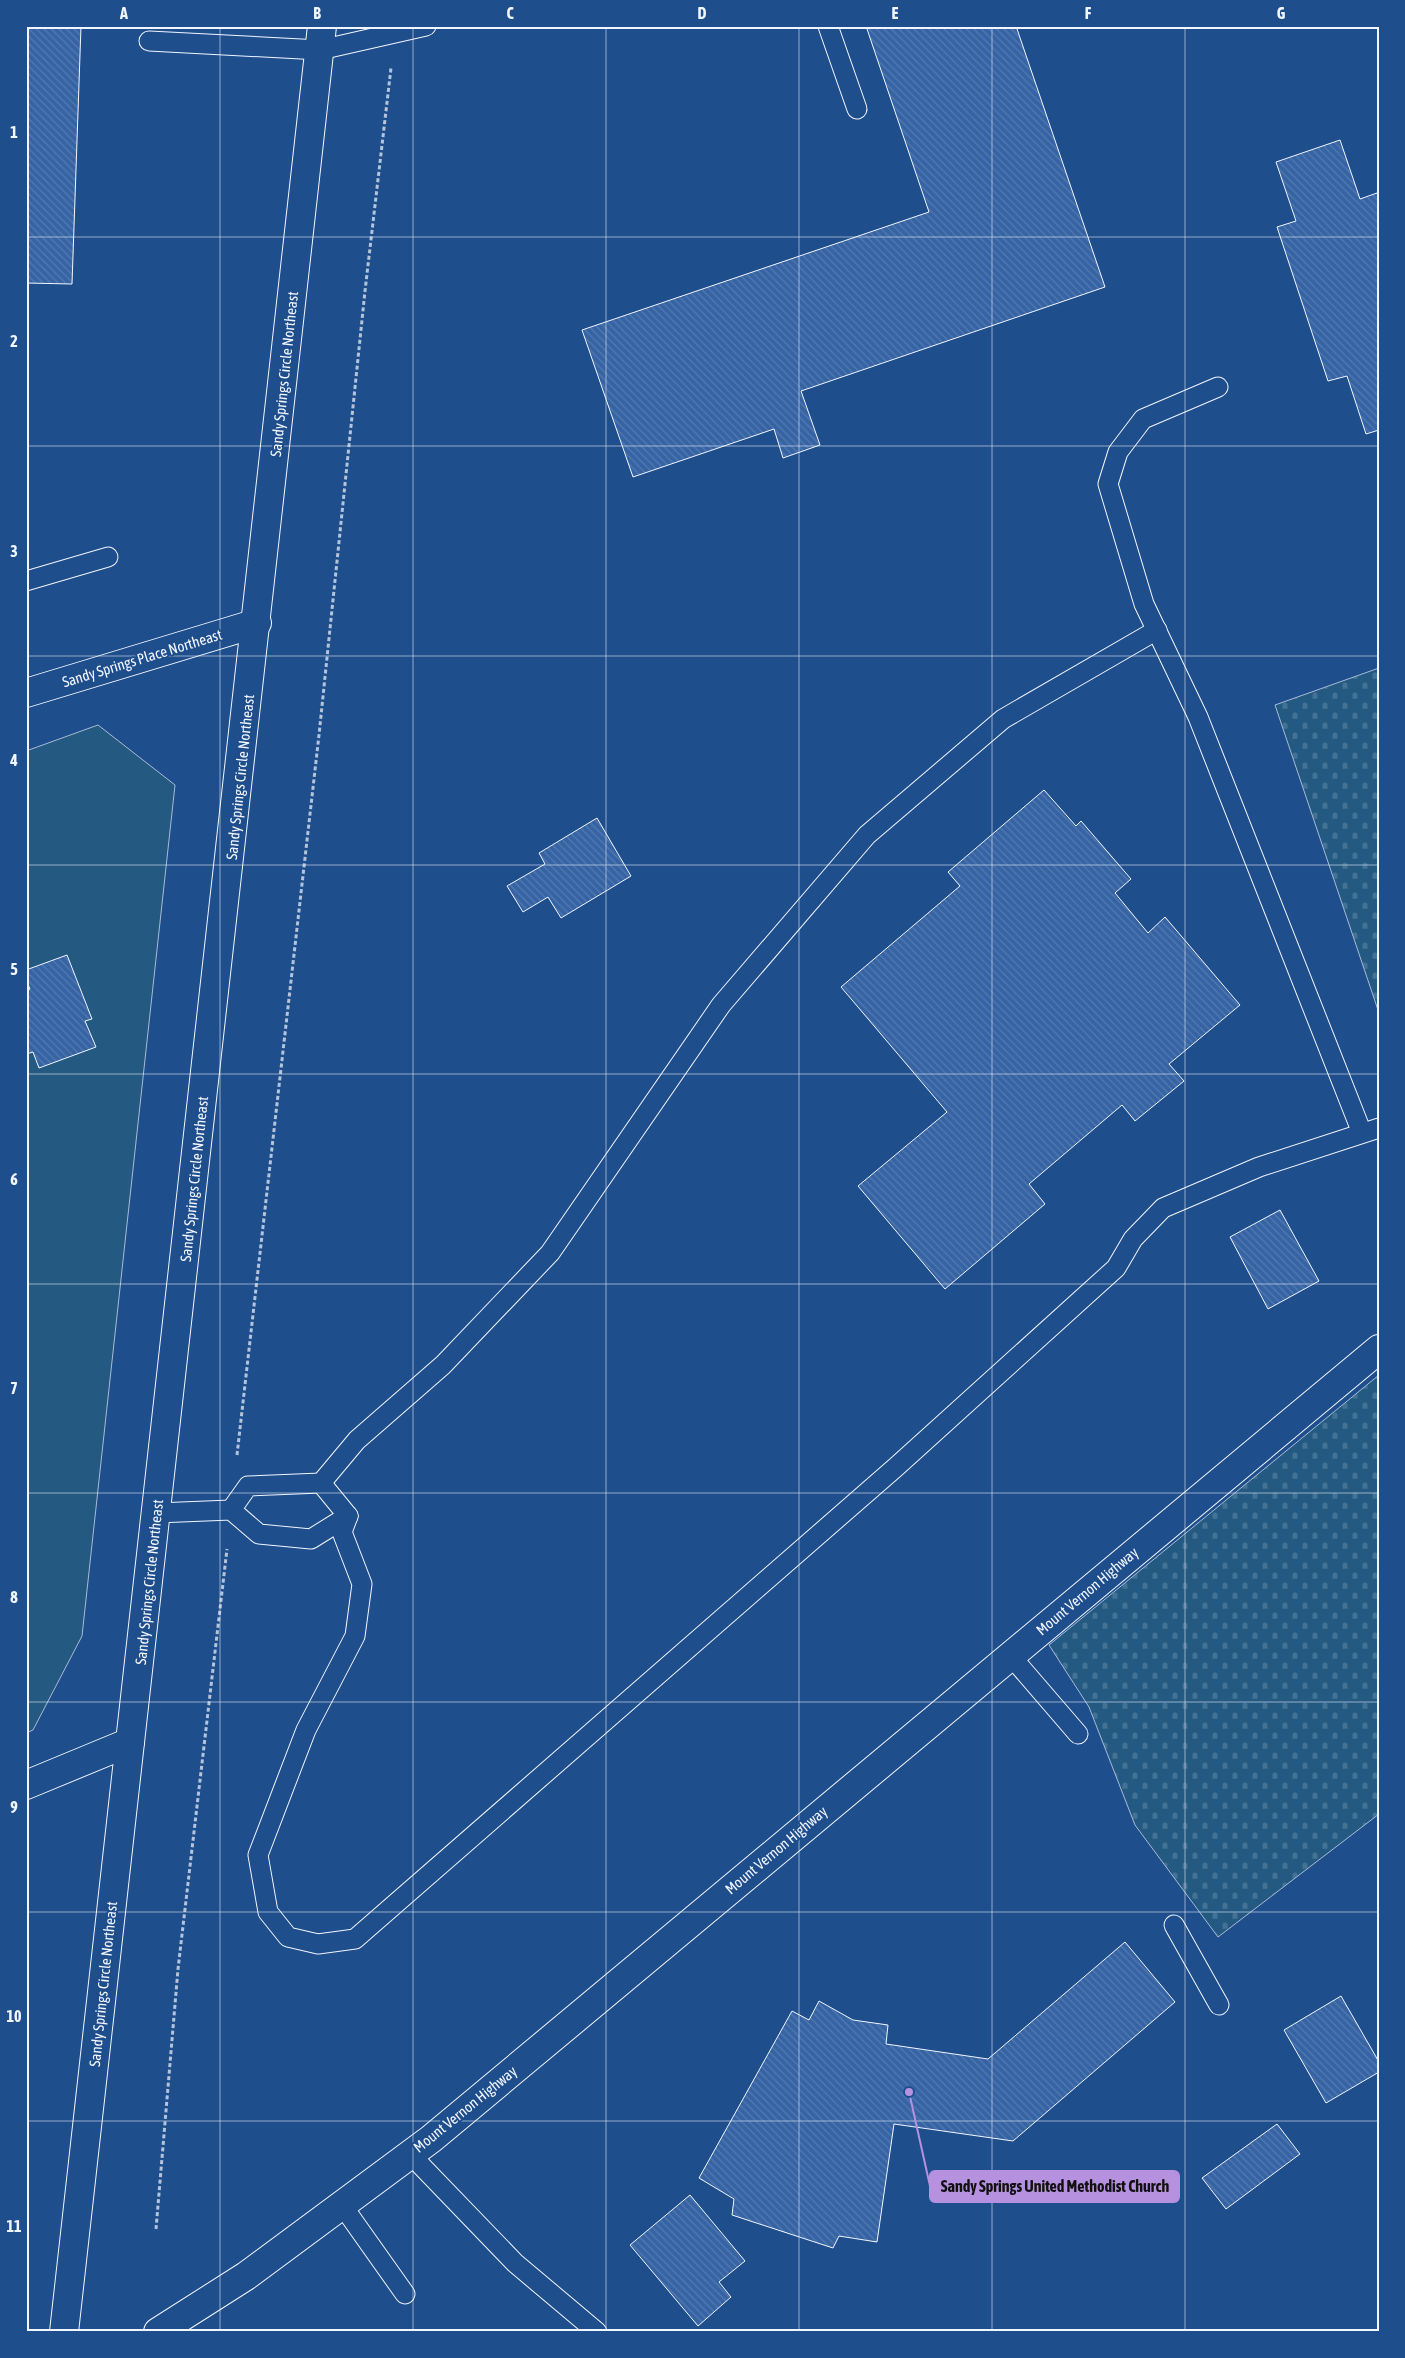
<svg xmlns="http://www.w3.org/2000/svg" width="1405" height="2358" font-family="'Asap Condensed',sans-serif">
<defs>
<pattern id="cemetery-stones" width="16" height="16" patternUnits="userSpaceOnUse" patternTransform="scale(1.25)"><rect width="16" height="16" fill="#245a82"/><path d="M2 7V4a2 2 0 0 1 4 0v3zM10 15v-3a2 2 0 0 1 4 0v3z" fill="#447295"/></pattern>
<pattern id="building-back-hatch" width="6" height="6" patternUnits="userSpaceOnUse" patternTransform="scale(1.25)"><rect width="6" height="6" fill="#3563a3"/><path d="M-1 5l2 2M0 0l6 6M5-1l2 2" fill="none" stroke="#537ab1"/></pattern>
</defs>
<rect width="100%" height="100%" fill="#1f4e8c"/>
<g fill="url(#cemetery-stones)" stroke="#a8bbd7">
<path d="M1379 668V1013L1275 705Z"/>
<path d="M1379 1375V1814L1218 1937 1135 1825 1089 1707 1049 1645Z"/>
</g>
<path fill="#245a82" stroke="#a8bbd7" d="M98 725 175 785 82 1636 33 1730 26 1733V751Z"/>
<g fill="url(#building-back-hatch)" stroke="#f2f6ff">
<path d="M26 26H81L72 284 26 283Z"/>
<path d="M866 26H1016L1105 287 801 391 820 445 783 458 774 429 633 477 582 330 929 212Z"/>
<path d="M1340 140 1360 199 1377 193 1379 200V430L1366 434 1347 376 1328 381 1277 227 1296 221 1276 162Z"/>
<path d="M1044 790 1076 826 1081 821 1131 879 1115 893 1148 933 1165 917 1240 1005 1169 1064 1184 1081 1135 1121 1122 1105 1029 1184 1045 1204 945 1289 858 1186 947 1112 841 987 960 886 948 872Z"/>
<path d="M597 818 631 876 561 918 548 897 523 912 507 886 545 864 539 853Z"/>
<path d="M67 955 92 1019 85 1021 96 1047 39 1068 33 1052 26 1054V991L30 989 26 980V970Z"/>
<path d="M1280 1210 1319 1281 1268 1309 1230 1237Z"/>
<path d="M1125 1942 1175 2002 1013 2141 894 2124 877 2242 839 2236 833 2248 732 2215 734 2199 699 2178 792 2011 809 2020 819 2001 853 2020 888 2025 886 2044 988 2059Z"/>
<path d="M1341 1996 1379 2062V2072L1326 2103 1284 2030Z"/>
<path d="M1277 2124 1300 2154 1226 2209 1202 2178Z"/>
<path d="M690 2195 745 2261 719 2282 731 2297 698 2326 630 2245Z"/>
</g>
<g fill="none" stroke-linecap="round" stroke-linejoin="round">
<g stroke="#f2f6ff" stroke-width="21">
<g id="lane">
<path d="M828 26 857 109"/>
<path d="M149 41 320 50 426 26"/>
<path d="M1218 387 1143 419 1118 452 1108 484 1144 604 1198 717 1362 1133"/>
<path d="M26 581 108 557"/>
<path d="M321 1483 357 1440 443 1365 550 1253 721 1005 867 835 1003 719 1157 630"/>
<path d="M231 1510 248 1486 321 1483 348 1516"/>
<path d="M156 1513 231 1510 259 1534 311 1539 348 1516"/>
<path d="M348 1516 342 1532 362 1584 355 1636 306 1730 258 1855 268 1912 288 1937 318 1944 355 1939 896 1467 1116 1268 1133 1239 1163 1208 1259 1167 1379 1128"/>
<path d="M1010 1655 1078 1734"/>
<path d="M1174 1925 1219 2005"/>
<path d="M410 2154 515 2263 597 2332"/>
<path d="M342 2205 405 2294"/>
</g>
</g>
<g stroke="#f2f6ff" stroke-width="30">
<g id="street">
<path d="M26 693 257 623"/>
<path d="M26 1785 130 1742"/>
<path d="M64 2332 322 26"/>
</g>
</g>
<g stroke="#f2f6ff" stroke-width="30">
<path id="secondary" d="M158 2332 246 2276 431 2139 1379 1349"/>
</g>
<g stroke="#b3c4dc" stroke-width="3" stroke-dasharray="4 2.5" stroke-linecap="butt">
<path d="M237 1455 319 735 365 291 391 68"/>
<path d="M156 2229 178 1969 227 1549"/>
</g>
<use href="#lane" stroke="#1f4e8c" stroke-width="19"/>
<use href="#street" stroke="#1f4e8c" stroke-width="28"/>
<use href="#secondary" stroke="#1f4e8c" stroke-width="28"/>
</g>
<path fill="none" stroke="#f2f6ff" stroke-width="1" stroke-opacity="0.55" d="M220 26V2332M413 26V2332M606 26V2332M799 26V2332M992 26V2332M1185 26V2332M26 237H1379M26 446H1379M26 656H1379M26 865H1379M26 1074H1379M26 1284H1379M26 1493H1379M26 1702H1379M26 1912H1379M26 2121H1379"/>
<g text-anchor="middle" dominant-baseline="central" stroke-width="4" stroke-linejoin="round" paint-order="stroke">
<g font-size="15" fill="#f2f6ff" stroke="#1f4e8c">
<text transform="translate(284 374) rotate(-84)">Sandy Springs Circle Northeast</text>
<text transform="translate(142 658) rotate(-17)">Sandy Springs Place Northeast</text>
<text transform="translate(240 777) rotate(-84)">Sandy Springs Circle Northeast</text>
<text transform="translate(194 1179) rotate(-84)">Sandy Springs Circle Northeast</text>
<text transform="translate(149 1582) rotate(-84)">Sandy Springs Circle Northeast</text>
<text transform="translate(1087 1591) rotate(-40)">Mount Vernon Highway</text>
<text transform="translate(776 1850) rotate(-40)">Mount Vernon Highway</text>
<text transform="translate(103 1984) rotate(-84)">Sandy Springs Circle Northeast</text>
<text transform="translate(465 2109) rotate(-39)">Mount Vernon Highway</text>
</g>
</g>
<path fill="none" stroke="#b691df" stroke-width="2" d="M909 2092L930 2186"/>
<circle fill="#b691df" stroke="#1f4e8c" stroke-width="2" cx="909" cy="2092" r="5"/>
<rect fill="#b691df" stroke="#b691df" stroke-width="2" x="930" y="2171" width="249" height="31" rx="5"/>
<g font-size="16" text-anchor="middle" font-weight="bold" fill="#111">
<text x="1055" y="2192">Sandy Springs United Methodist Church</text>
</g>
<rect width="1405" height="2358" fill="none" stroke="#1f4e8c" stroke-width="55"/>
<rect x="28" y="28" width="1350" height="2302" fill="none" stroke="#f2f6ff" stroke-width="2"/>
<g font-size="16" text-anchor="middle" font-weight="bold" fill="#f2f6ff">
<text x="124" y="19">A</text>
<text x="317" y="19">B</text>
<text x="510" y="19">C</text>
<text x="702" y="19">D</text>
<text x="895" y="19">E</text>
<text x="1088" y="19">F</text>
<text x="1281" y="19">G</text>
<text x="14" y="138">1</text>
<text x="14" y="347">2</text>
<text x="14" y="557">3</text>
<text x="14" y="766">4</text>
<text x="14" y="975">5</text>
<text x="14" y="1185">6</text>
<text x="14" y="1394">7</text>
<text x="14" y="1603">8</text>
<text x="14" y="1813">9</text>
<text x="14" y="2022">10</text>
<text x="14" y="2232">11</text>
</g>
</svg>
